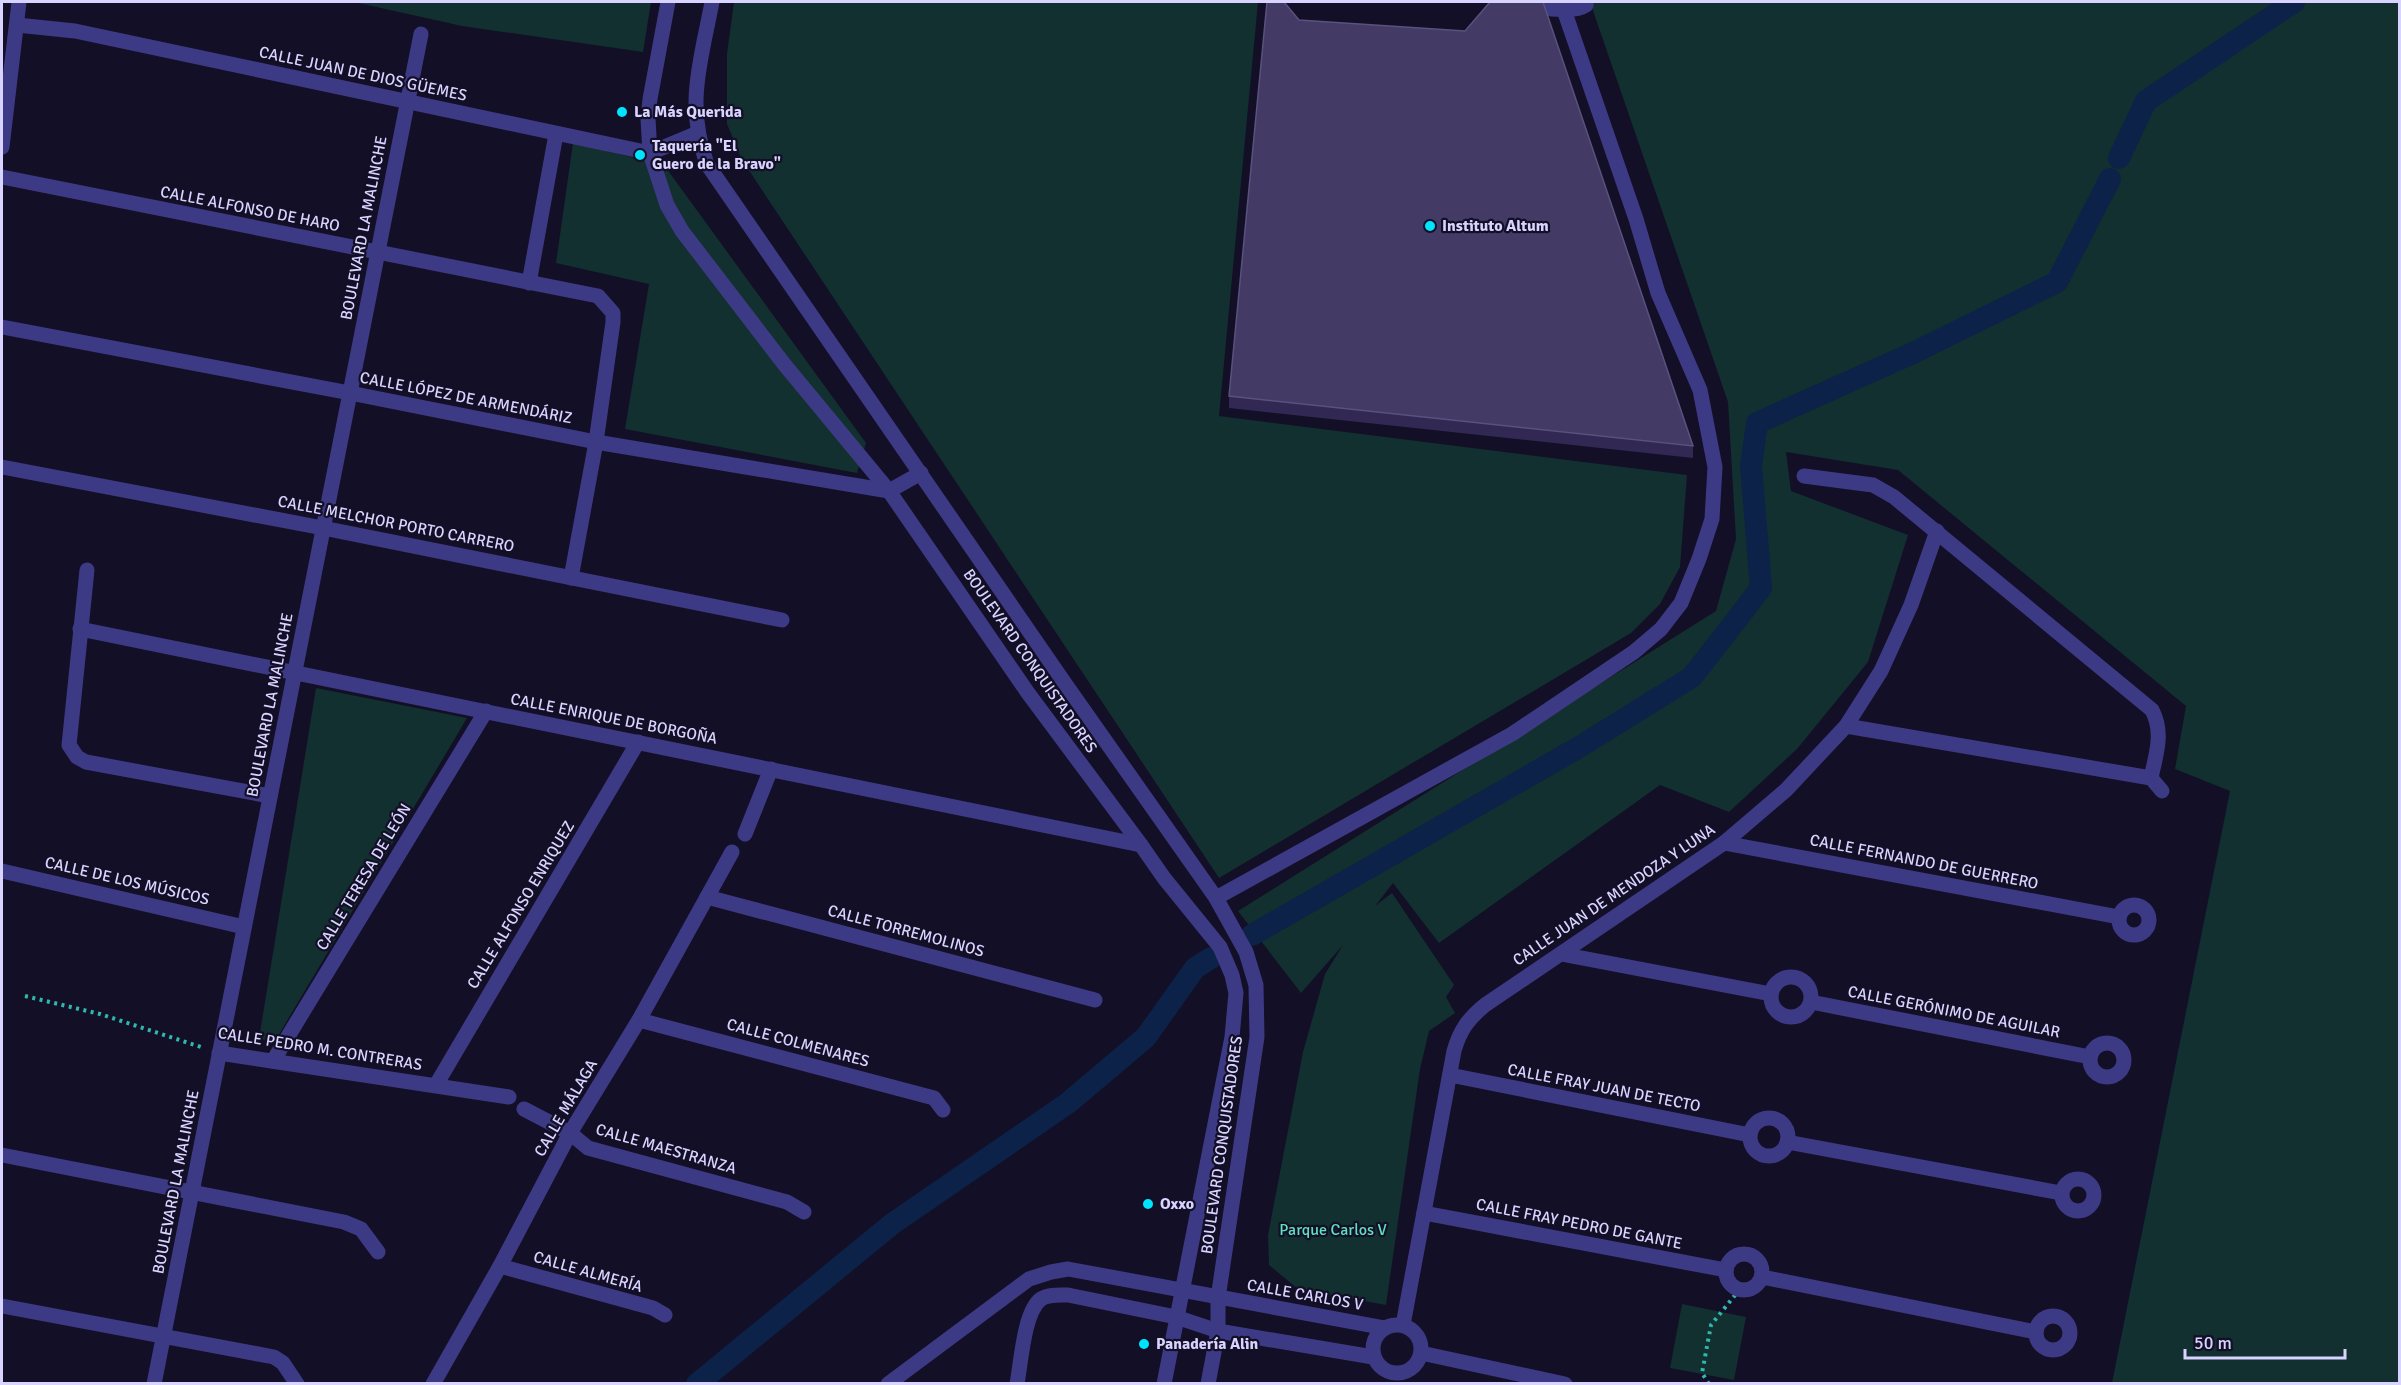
<svg xmlns="http://www.w3.org/2000/svg" width="2401" height="1385" font-family="Signika,sans-serif">
<rect width="100%" height="100%" fill="#130f26"/>
<g fill="#12302f">
<path d="M354 2H651L643 52 462 26Z"/>
<path d="M734 2H1258L1219 416 1687 475 1680 567 1660 604 1631 633 1219 878 742 160 727 124V54Z"/>
<path d="M1590 2H2399V1383H2112L2230 791 2175 769 2186 706 1898 470 1786 452 1791 491 1908 535 1868 662 1797 749 1729 812 1660 785 1439 943 1393 883 1375 906 1392 893 1454 985 1446 997 1455 1013 1429 1031 1420 1069 1386 1305 1298 1289 1269 1265 1268 1235 1303 1052 1325 974 1343 945 1301 993 1238 911 1716 611 1736 539 1728 402Z"/>
<path d="M573 143 664 165 866 443 857 473 625 429 649 284 556 263Z"/>
<path d="M316 688 467 718 275 1041 259 1039Z"/>
<path d="M1682 1304 1746 1317 1734 1380 1670 1368Z"/>
</g>
<g fill="none" stroke-linecap="round" stroke-linejoin="round">
<g stroke="#0c2248" stroke-width="22">
<path d="M2119 158 2146 101 2294 2"/>
<path d="M1252 935 1581 746 1692 677 1761 588 1751 466 1757 423 1915 352 2057 282 2110 179"/>
<path d="M697 1384 892 1224 1068 1103 1146 1037 1195 968 1211 958"/>
</g>
<g stroke="#2fb8b0" stroke-width="4" stroke-dasharray="3 4.5" stroke-linecap="butt">
<path d="M25 996 100 1014 204 1048"/>
<path d="M1709 1384 1702 1373 1711 1325 1740 1289"/>
</g>
<g stroke="#3d3a85" stroke-width="15">
<path d="M668 2 650 99 648 119 650 153 667 205 682 231 784 364 889 491 1028 693 1141 845 1164 878 1220 947 1232 975 1236 993 1232 1037 1164 1384"/>
<path d="M712 2C701 61 685 104 707 164L1064 682 1216 898 1246 952 1256 985 1257 1037 1218 1298V1331L1208 1384"/>
<path d="M1506 2C1525 4 1570 16 1586 5V2"/>
<path d="M17 25 75 31 650 153 698 133"/>
<path d="M2 147 19 2"/>
<path d="M2 177 598 296 613 313V322L596 442 571 578"/>
<path d="M529 283 556 134"/>
<path d="M2 327 350 393 596 442 889 491 921 473"/>
<path d="M2 467 323 528 782 620"/>
<path d="M1804 476 1873 485 1894 497 2152 710C2164 733 2156 754 2151 778"/>
<path d="M87 570 69 745 77 757 86 762 270 796"/>
<path d="M80 629 1141 845"/>
<path d="M1846 726 2151 778 2162 791"/>
<path d="M745 834 771 769"/>
<path d="M1724 843 2119 917"/>
<path d="M2 871 244 927"/>
<path d="M707 897 1095 1000"/>
<path d="M1216 898 1512 734 1634 652 1661 629 1681 603 1699 559 1712 519 1715 467 1700 390 1658 293 1636 219 1564 10"/>
<circle cx="2134" cy="920" r="15"/>
<path d="M1561 954 1771 994"/>
<circle cx="1791" cy="997" r="20"/>
<path d="M1811 1002 2090 1057"/>
<path d="M639 1020 934 1098 943 1110"/>
<circle cx="2107" cy="1060" r="17"/>
<path d="M219 1053 509 1097"/>
<path d="M273 1061 486 711"/>
<path d="M1450 1075 1750 1135"/>
<path d="M436 1085 638 742"/>
<path d="M524 1109 570 1133 588 1148 787 1202 804 1212"/>
<circle cx="1769" cy="1137" r="19"/>
<path d="M1787 1142 2061 1193"/>
<path d="M2 1155 344 1222 361 1229 378 1252"/>
<circle cx="2078" cy="1195" r="16"/>
<path d="M1424 1213 1726 1270"/>
<circle cx="1744" cy="1272" r="18"/>
<path d="M500 1266 653 1308 665 1315"/>
<path d="M1762 1277 2036 1332"/>
<path d="M2 1306 274 1357 283 1363 297 1384"/>
<circle cx="2053" cy="1333" r="17"/>
<circle cx="1397" cy="1349" r="24"/>
<path d="M1403 1325 1454 1051C1460 1030 1468 1019 1485 1005L1724 843 1786 790 1846 726 1881 671 1911 605 1937 531"/>
<path d="M1421 1353 1565 1384"/>
<path d="M154 1384 421 34"/>
<path d="M433 1384 500 1266 570 1133 639 1020 732 852"/>
<path d="M888 1384 1029 1279 1051 1272 1068 1269 1385 1328"/>
<path d="M1017 1384C1021 1363 1024 1311 1041 1299 1048 1294 1059 1295 1068 1295L1176 1317 1218 1331 1373 1357"/>
</g>
</g>
<path fill="#312854" d="M1299 20 1693 446V458L1229 408V396Z"/>
<path fill="#433a66" stroke="#5a527e" stroke-width="1.5" d="M1267 2H1284L1299 20 1465 31 1490 2H1543L1693 446 1229 396Z"/>
<g fill="#00e5ff" stroke="#130f26" stroke-width="2">
<circle cx="622" cy="112" r="6"/>
<circle cx="640" cy="155" r="6"/>
<circle cx="1430" cy="226" r="6"/>
<circle cx="1148" cy="1204" r="6"/>
<circle cx="1144" cy="1344" r="6"/>
</g>
<g text-anchor="middle" dominant-baseline="central" stroke-width="4.5" stroke-linejoin="round" paint-order="stroke">
<g font-size="16" fill="#d9d4ff" stroke="#130f26">
<text transform="translate(363 74) rotate(12)">CALLE JUAN DE DIOS GÜEMES</text>
<text transform="translate(250 209) rotate(11)">CALLE ALFONSO DE HARO</text>
<text transform="translate(364 228) rotate(-79)">BOULEVARD LA MALINCHE</text>
<text transform="translate(466 398) rotate(11)">CALLE LÓPEZ DE ARMENDÁRIZ</text>
<text transform="translate(396 524) rotate(11)">CALLE MELCHOR PORTO CARRERO</text>
<text transform="translate(1030 661) rotate(55)">BOULEVARD CONQUISTADORES</text>
<text transform="translate(270 705) rotate(-79)">BOULEVARD LA MALINCHE</text>
<text transform="translate(614 719) rotate(11)">CALLE ENRIQUE DE BORGOÑA</text>
<text transform="translate(1924 862) rotate(11)">CALLE FERNANDO DE GUERRERO</text>
<text transform="translate(364 877) rotate(-59)">CALLE TERESA DE LEÓN</text>
<text transform="translate(127 881) rotate(13)">CALLE DE LOS MÚSICOS</text>
<text transform="translate(1614 895) rotate(-34)">CALLE JUAN DE MENDOZA Y LUNA</text>
<text transform="translate(521 905) rotate(-59)">CALLE ALFONSO ENRIQUEZ</text>
<text transform="translate(906 931) rotate(15)">CALLE TORREMOLINOS</text>
<text transform="translate(1954 1012) rotate(11)">CALLE GERÓNIMO DE AGUILAR</text>
<text transform="translate(798 1043) rotate(15)">CALLE COLMENARES</text>
<text transform="translate(320 1049) rotate(9)">CALLE PEDRO M. CONTRERAS</text>
<text transform="translate(1604 1088) rotate(11)">CALLE FRAY JUAN DE TECTO</text>
<text transform="translate(566 1108) rotate(-60)">CALLE MÁLAGA</text>
<text transform="translate(1222 1145) rotate(-82)">BOULEVARD CONQUISTADORES</text>
<text transform="translate(666 1149) rotate(16)">CALLE MAESTRANZA</text>
<text transform="translate(176 1182) rotate(-79)">BOULEVARD LA MALINCHE</text>
<text transform="translate(1579 1224) rotate(11)">CALLE FRAY PEDRO DE GANTE</text>
<text transform="translate(588 1272) rotate(16)">CALLE ALMERÍA</text>
<text transform="translate(1305 1295) rotate(10)">CALLE CARLOS V</text>
</g>
<g font-size="16" font-weight="bold" fill="#d9d4ff" stroke="#130f26" text-anchor="start">
<text x="634" y="112">La Más Querida</text>
<text x="652" y="146">Taquería "El<tspan x="652" dy="18">Guero de la Bravo"</tspan></text>
<text x="1442" y="226">Instituto Altum</text>
<text x="1160" y="1204">Oxxo</text>
<text x="1156" y="1344">Panadería Alin</text>
</g>
<g font-size="16" fill="#5fe0c0" stroke="#130f26">
<text x="1333" y="1230">Parque Carlos V</text>
</g>
</g>
<rect width="2401" height="1385" fill="none" stroke="#d9d4ff" stroke-width="6"/>
<path d="M2185 1349v9h160v-9" fill="none" stroke="#d9d4ff" stroke-width="3"/>
<text x="2194" y="1349" font-size="18" fill="#d9d4ff" stroke="#130f26" stroke-width="4.5" paint-order="stroke">50 m</text>
</svg>
